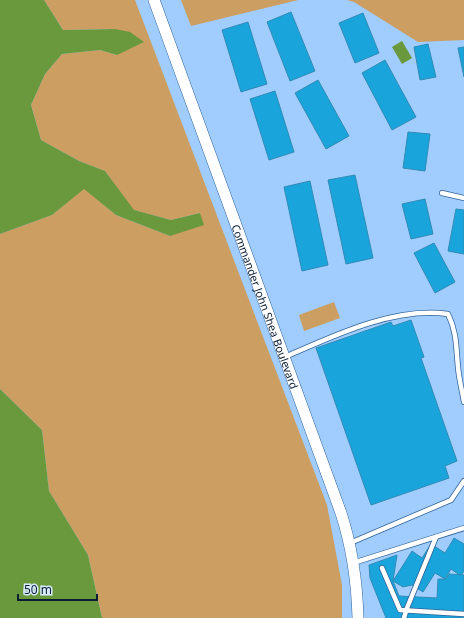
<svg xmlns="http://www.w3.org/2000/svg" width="464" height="618" font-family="'Noto Sans',sans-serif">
<rect width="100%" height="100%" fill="#a1ccfe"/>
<g fill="#cd9e61">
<path d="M44 0H135L327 505 342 585V618H102L88 555 49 491 42 430 0 389V234L52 215 84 188 116 215 170 236 200 213 171 220 133 210 105 171 79 161 41 140 31 105 45 74 62 54 100 50 117 55 115 29 63 30Z"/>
<path d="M181 0H298L191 26Z"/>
<path d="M347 0H464V40L418 42 354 2Z"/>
<path d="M334 302 340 318 304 331 299 315Z"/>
</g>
<g fill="#6a993d">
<path d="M0 0H44L63 30 115 29 130 32 144 42 117 55 100 50 62 54 45 74 31 105 41 140 79 161 105 171 134 210 171 220 200 213 204 225 170 236 116 215 84 189 52 215 0 234Z"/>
<path d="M402 41 412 58 402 64 392 47Z"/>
<path d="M0 389 42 430 49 491 88 555 102 618H0Z"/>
</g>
<g fill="#19a5dc" stroke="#308bb5">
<path d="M291 12 315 71 290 81 267 22Z"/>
<path d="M363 13 379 53 355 63 339 23Z"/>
<path d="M248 22 267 84 241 92 222 30Z"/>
<path d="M428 44 436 77 420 80 414 47Z"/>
<path d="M464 47V77L458 48Z"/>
<path d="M385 60 416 117 392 130 362 73Z"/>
<path d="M318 80 349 136 326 149 295 93Z"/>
<path d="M275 91 294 152 269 160 250 99Z"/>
<path d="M408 132 430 134 425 171 403 168Z"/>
<path d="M355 175 373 258 346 264 328 180Z"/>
<path d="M310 181 328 265 302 271 284 187Z"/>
<path d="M425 199 433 234 411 239 402 204Z"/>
<path d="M456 209 464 210V254L448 251Z"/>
<path d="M434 243 455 282 435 293 414 253Z"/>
<path d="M411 320 424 357 421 358 457 461 445 466 449 478 371 505 316 348 391 322 393 326Z"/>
<path d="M454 538 464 544V571L461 576 451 569 445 579 435 573 423 592 412 585 403 587 393 581 412 551 422 558 431 544 445 553Z"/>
<path d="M397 555 393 581 399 596 437 598 438 579H446L449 574 464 575V618H386L370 578 369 565Z"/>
</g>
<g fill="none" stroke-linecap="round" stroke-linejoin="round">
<g stroke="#2f6299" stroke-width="6">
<g id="service">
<path d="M442 193 464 198"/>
<path d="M285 357C333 336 395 306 448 314 457 332 456 348 458 367 459 379 462 390 464 402"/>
<path d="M350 543 451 500 464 481"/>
<path d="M353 563 464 528"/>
<path d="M382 568 400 610 464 614"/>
<path d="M404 618 407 608 436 537"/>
</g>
</g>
<g stroke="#2f6299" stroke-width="12">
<g id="tertiary">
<path id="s1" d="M154 0 341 513C352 547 357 582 358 618"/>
</g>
</g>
<use href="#service" stroke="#fff" stroke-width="4.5"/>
<use href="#tertiary" stroke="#fff" stroke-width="11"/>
</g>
<g text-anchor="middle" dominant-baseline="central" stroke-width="4" stroke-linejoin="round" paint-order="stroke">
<g font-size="11" fill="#081d34" stroke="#daebfe">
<text stroke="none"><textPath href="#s1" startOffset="326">Commander John Shea Boulevard</textPath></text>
</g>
</g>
<path d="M18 594v6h79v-6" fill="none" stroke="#081d34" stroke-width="2"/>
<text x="24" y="594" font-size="12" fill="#081d34" stroke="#daebfe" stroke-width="3" paint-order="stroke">50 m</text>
</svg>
